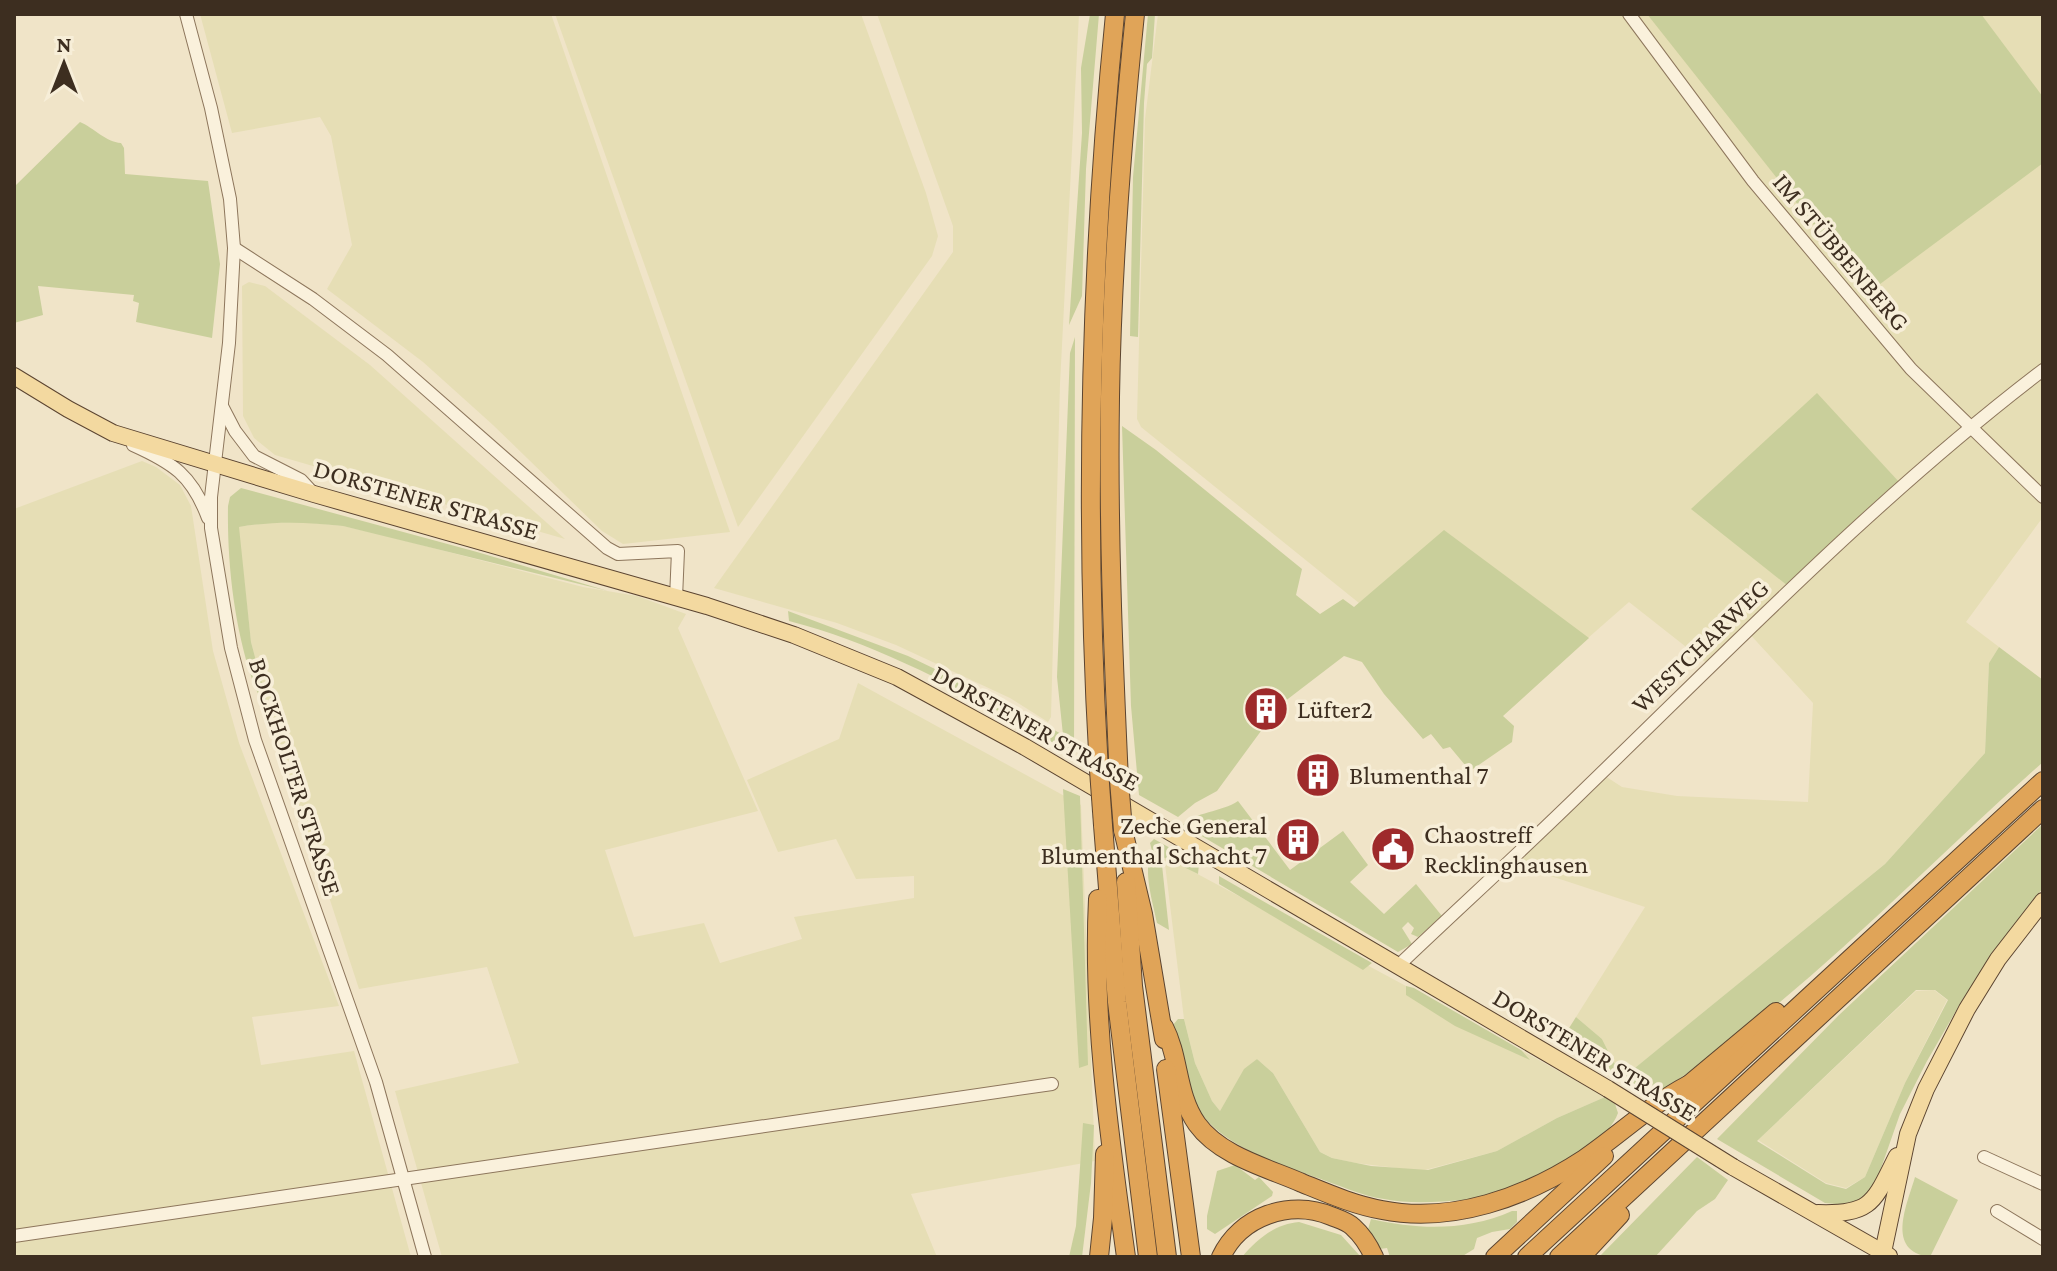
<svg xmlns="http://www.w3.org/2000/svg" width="2057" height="1271" font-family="'Crimson Pro',serif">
<rect width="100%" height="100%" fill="#f0e4c8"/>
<g fill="#e6deb5">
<path d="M200 14H551L730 532 623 544 602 531 493 425 423 362 327 289 352 245 331 136 320 117 232 133Z"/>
<path d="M555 14H861L926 193 938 236 932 256 738 527Z"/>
<path d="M877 14H1079L1060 384 1051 717 1048 722 1010 698 896 645 837 623 714 588 953 252V226Z"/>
<path d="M1158 14H2043V517L1966 622 1999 647 1989 663 1985 753 1885 864 1629 1073 1614 1063 1602 1039 1576 1017 1645 907 1511 863 1602 774 1622 787 1677 796 1808 802 1813 703 1746 630 1709 665 1629 602 1588 638 1445 531 1359 603 1141 427 1137 419 1145 119Z"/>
<path d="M249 282 265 286 370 365 565 539 275 455 254 438 243 416 242 286Z"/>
<path d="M142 461 156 467 180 485 191 506 213 651 239 743 339 1006 252 1017 261 1065 354 1051 411 1257H14V509Z"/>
<path d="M304 522 343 526 379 534 583 587 637 596 686 614 678 628 758 811 605 850 634 937 704 923 720 963 802 939 794 917 914 898V876L856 879 836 839 778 852 747 780 839 739 858 683 1081 805 1095 1161 911 1194 937 1257H442L395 1091 519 1063 487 967 359 989 273 725 251 642 238 527 265 523Z"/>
<path d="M1164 856 1406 986 1605 1097 1557 1118 1497 1151 1421 1171 1356 1163 1332 1158 1320 1152 1273 1073 1257 1059 1244 1070 1220 1111 1212 1101 1195 1063 1184 1019Z"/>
<path d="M1934 990 1947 1000 1905 1083 1865 1177 1846 1188 1826 1183 1758 1140 1916 991Z"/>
</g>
<g fill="#c9cf9b" fill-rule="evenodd">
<path d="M1090 14H1099L1086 169 1082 296 1069 325 1082 133 1081 68Z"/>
<path d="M1148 14H1155L1152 58 1147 64 1144 103 1138 337 1130 336 1133 177Z"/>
<path d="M1647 14H1981L2043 97V163L1868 293Z"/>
<path d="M80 122C94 128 106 142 121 143L124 148 125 174 208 181 220 264 212 338 136 322 139 303 133 301 134 295 38 286 43 315 14 323V187Z"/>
<path d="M1075 337 1074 756C988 703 887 646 789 621L788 611 908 656 1014 707 1063 735 1057 677 1070 353Z"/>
<path d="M1817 393 1900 483 1788 586 1691 509Z"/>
<path d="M1122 426 1156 450 1302 569 1296 595 1320 614 1343 599 1354 607 1444 530 1589 638 1503 716 1514 726 1512 742 1470 771 1450 747 1443 749 1431 734 1423 739 1384 694 1362 662 1344 656 1280 705 1217 791 1195 803 1178 817 1139 795 1131 706Z"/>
<path d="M241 488 477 552 608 591 343 526C307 522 274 521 239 527L251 642 273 725C266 710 258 695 252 679 234 625 227 562 228 506L230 497Z"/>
<path d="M1999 647 2043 680V762C1914 876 1796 1006 1650 1098L1559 1044 1576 1017 1602 1039 1614 1063 1630 1072 1885 864 1985 753 1989 663Z"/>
<path d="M1063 789 1080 796 1088 1065 1079 1068Z"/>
<path d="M1238 801 1290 870 1343 831 1368 865 1350 882 1384 914 1416 884 1442 916 1418 937 1411 934 1414 928 1408 922 1402 928 1412 944 1398 952 1183 825C1194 812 1222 812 1238 801Z"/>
<path d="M2043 824V888L2022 914 1964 997 1927 1061 1900 1114 1874 1188 1862 1200 1847 1205 1825 1203 1717 1139 1839 1015ZM1916 990H1935L1948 1000 1905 1083 1865 1177 1846 1189 1826 1184 1757 1141Z"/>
<path d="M1154 839 1199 864 1198 874 1161 856 1169 930 1157 923C1153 903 1143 872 1151 853L1158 854 1152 851 1150 843Z"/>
<path d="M1219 876 1372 963 1363 970 1219 884Z"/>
<path d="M1406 986 1414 988 1521 1050 1530 1060 1455 1026 1406 995Z"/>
<path d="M1178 1019H1184L1195 1063 1212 1101 1220 1111 1244 1069 1257 1059 1273 1073 1320 1152 1332 1158 1371 1166 1428 1170 1497 1151 1557 1118 1605 1097 1615 1104 1618 1113C1609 1137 1582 1152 1560 1164 1531 1179 1496 1196 1463 1200 1438 1202 1409 1204 1384 1199 1363 1196 1346 1188 1326 1181 1284 1166 1227 1149 1200 1112 1186 1094 1174 1048 1173 1025Z"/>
<path d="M1083 1123 1094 1125 1091 1183 1082 1257H1069L1076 1226Z"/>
<path d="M1697 1157 1728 1180 1715 1199 1697 1211 1655 1257H1599Z"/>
<path d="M1235 1165 1255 1180 1259 1177 1273 1192 1272 1196 1215 1234 1207 1229V1216L1217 1171Z"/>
<path d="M1915 1177 1958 1200 1930 1257C1885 1251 1907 1205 1915 1177Z"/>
<path d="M1512 1211H1517V1222L1510 1229 1492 1232 1477 1238 1474 1249 1461 1257H1390L1387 1248 1380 1249 1367 1233 1371 1219C1419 1230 1467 1231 1512 1211Z"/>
<path d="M1299 1222 1341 1235 1361 1257H1242C1257 1239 1275 1224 1299 1222Z"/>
</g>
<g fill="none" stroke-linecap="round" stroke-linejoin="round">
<g stroke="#8d765c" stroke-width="14">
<g id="minor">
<path d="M186 14 211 108 230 199 234 248 229 343 211 497V528L231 648 255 740 376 1082 425 1257"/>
<path d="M1629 14 1753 181 1911 369 2043 497"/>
<path d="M234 248 313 299 387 355 607 548 618 554 678 551 676 598"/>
<path d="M222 406 235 431 254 456 301 480 314 494"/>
<path d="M133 445C173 463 192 475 208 518"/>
<path d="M1398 966C1461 906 1525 848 1587 787 1735 644 1879 495 2043 370"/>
<path d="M1984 1157 2043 1184"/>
<path d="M1997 1211 2043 1239"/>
<path d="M14 1236 1052 1084"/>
</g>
</g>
<g stroke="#5b4430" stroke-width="18">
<g id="major">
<path d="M14 376 68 409 113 433 314 494 707 606 794 635 897 677 1025 747 1608 1089"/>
<path d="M1733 1167 1889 1256"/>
<path d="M1818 1213C1873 1215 1874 1201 1897 1156"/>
<path d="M1882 1257 1908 1134 1926 1089 1967 1009 1998 959 2043 901"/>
</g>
</g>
<g stroke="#5b4430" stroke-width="20">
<g id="highway">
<path d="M1099 770C1084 518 1090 265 1115 14"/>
<path d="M1119 780C1113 652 1108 525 1110 397 1112 269 1122 141 1135 14"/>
<path d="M1103 825 1117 1002 1148 1257"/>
<path d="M1123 830 1143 914 1164 1039"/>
<path d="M1126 882 1133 986 1167 1257"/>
<path d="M1098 899C1092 1016 1110 1141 1126 1257"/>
<path d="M1164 1027C1180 1058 1176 1094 1197 1124 1220 1156 1268 1168 1302 1183 1329 1194 1354 1205 1382 1210 1452 1224 1526 1197 1584 1159 1619 1135 1650 1105 1688 1085"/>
<path d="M1166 1069 1191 1257"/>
<path d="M1679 1093 1776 1012"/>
<path d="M1099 1257 1103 1218 1105 1154"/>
<path d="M1221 1257C1240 1216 1290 1199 1331 1216 1338 1219 1347 1221 1353 1227 1362 1235 1369 1246 1374 1257"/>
<path d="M1495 1257 1604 1156"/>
<path d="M1527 1257 2043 781"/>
<path d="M1559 1257 2043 809"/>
<path d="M1581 1257 1620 1215"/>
</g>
</g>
<use href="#minor" stroke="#faf1dc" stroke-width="12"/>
<use href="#major" stroke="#f3d9a0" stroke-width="16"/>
<use href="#highway" stroke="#e0a458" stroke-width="18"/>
<g stroke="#5b4430" stroke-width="18" stroke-linecap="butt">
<path id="major-bridge" d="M1608 1089 1733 1167"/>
</g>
<g stroke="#5b4430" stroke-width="20" stroke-linecap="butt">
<g id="highway-bridge">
<path d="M1099 770 1103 825"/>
<path d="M1119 780 1123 830"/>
</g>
</g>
<use href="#major-bridge" stroke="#f3d9a0" stroke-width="16"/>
<use href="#highway-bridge" stroke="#e0a458" stroke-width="18"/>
</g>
<defs>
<g id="building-disc" transform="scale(2.3)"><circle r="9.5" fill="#9e2a2b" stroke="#f7eed8"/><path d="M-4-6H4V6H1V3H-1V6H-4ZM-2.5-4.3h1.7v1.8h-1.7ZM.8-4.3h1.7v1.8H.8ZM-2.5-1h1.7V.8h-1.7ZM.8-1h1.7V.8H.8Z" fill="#fff"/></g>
<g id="civic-disc" transform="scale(2.3)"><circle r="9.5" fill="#9e2a2b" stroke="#f7eed8"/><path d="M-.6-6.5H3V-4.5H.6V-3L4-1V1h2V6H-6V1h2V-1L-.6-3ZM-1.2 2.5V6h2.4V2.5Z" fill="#fff"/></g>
</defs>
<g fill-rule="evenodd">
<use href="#building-disc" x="1266" y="709"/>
<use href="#building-disc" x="1318" y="775"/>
<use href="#building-disc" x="1298" y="840"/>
<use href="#civic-disc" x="1393" y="849"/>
</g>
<g text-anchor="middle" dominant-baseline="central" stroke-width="7" stroke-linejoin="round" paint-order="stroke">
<g font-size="26" fill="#3d2e20" stroke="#f7eed8">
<text transform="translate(1841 252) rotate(50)">IM STÜBBENBERG</text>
<text transform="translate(426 500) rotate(16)">DORSTENER STRASSE</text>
<text transform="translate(1700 646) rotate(-44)">WESTCHARWEG</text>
<text transform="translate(1036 728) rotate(29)">DORSTENER STRASSE</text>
<text transform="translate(295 777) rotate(72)">BOCKHOLTER STRASSE</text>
<text transform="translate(1595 1055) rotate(31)">DORSTENER STRASSE</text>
</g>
<g font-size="26" fill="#3d2e20" stroke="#f7eed8" text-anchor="start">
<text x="1297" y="709">Lüfter2</text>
<text x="1349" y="775">Blumenthal 7</text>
<text x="1267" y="825" text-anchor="end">Zeche General<tspan x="1267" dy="30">Blumenthal Schacht 7</tspan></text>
<text x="1424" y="834">Chaostreff<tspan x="1424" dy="30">Recklinghausen</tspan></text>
</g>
</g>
<rect width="2057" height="1271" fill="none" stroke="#3d2e20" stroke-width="32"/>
<g transform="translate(64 64)" stroke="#f7eed8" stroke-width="6" paint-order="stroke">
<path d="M0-6L14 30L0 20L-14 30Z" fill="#3d2e20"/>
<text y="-12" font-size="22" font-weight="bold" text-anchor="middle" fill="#3d2e20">N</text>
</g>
</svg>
